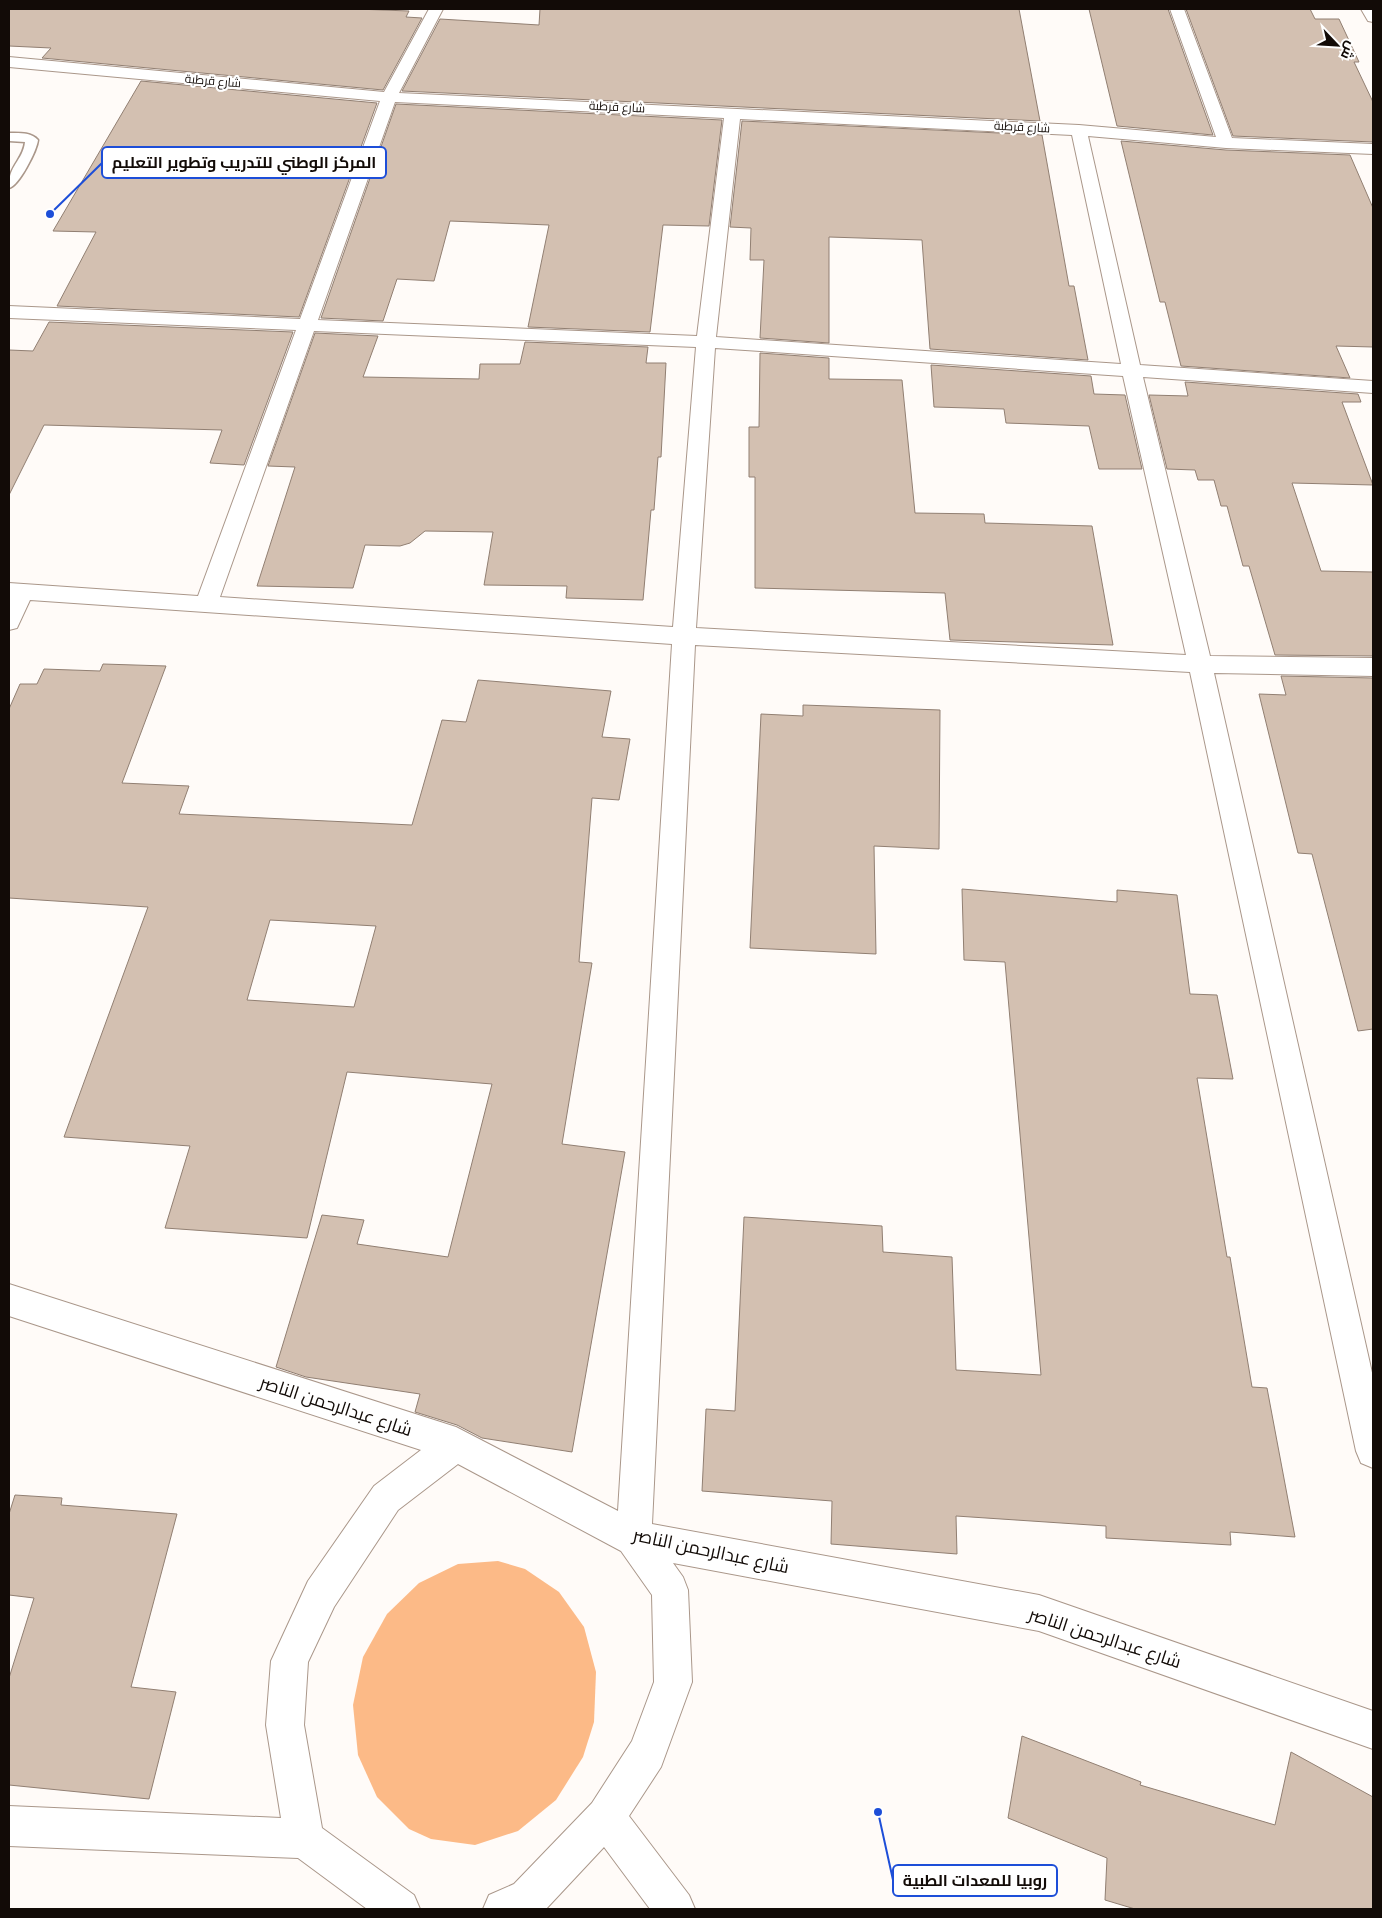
<svg xmlns="http://www.w3.org/2000/svg" width="1382" height="1918" font-family="Karla,Cairo,sans-serif">
<rect width="100%" height="100%" fill="#fffbf8"/>
<path fill="#fcba87" d="M498 1561 525 1569 559 1592 584 1627 596 1672 594 1722 583 1757 556 1800 518 1831 475 1845 431 1839 409 1829 377 1797 358 1755 353 1705 363 1657 387 1614 419 1583 458 1564Z"/>
<g fill="#d3c0b1" stroke="#917f72" fill-rule="evenodd">
<path d="M9 9H356L409 11 406 17 422 18 383 90 42 58 51 48 9 46Z"/>
<path d="M540 9H1019L1040 121 402 91 440 19 539 25Z"/>
<path d="M1089 9H1168L1213 135 1117 126Z"/>
<path d="M1186 9H1310L1315 19H1339L1359 62H1354L1373 102V142L1233 136Z"/>
<path d="M141 81 377 103 299 317 57 306 96 232 53 231Z"/>
<path d="M396 104 722 120 709 226 663 225 650 332 528 327 549 225 450 221 434 281 397 279 383 321 321 318Z"/>
<path d="M742 121 1042 135 1069 286H1074L1088 360 930 349 922 240 829 237V343L760 338 764 260H750L751 228 730 227Z"/>
<path d="M1121 141 1226 150 1350 155 1373 208V347L1336 346 1350 378 1181 366 1165 302H1160Z"/>
<path d="M49 322 293 332 244 465 210 463 222 430 44 425 9 495V350L33 351Z"/>
<path d="M315 333 378 336 363 377 479 379 480 364H520L525 342 648 347 646 363H666L661 457H658L654 510H651L643 600 566 598 567 586 484 585 493 532 425 531 410 543 400 546 365 545 353 588 257 586 295 467 268 466Z"/>
<path d="M760 353 829 358V379L902 380 915 513 984 514 985 523 1092 526 1113 645 950 640 945 593 755 588V477H749V427H759Z"/>
<path d="M931 365 1091 376 1094 394 1125 395 1142 469H1099L1089 426 1006 423 1004 409 934 407Z"/>
<path d="M1185 382 1358 394 1361 402H1342L1373 485 1292 483 1321 571 1373 572V656L1275 655 1249 566H1243L1227 506H1221L1214 480H1198L1195 470 1167 469 1149 395 1188 396Z"/>
<path d="M103 664 166 666 122 783 189 786 179 814 412 825 442 720 466 722 478 680 611 691 602 737 630 739 619 800 592 798 579 962 592 963 562 1144 625 1152 572 1452 482 1438 457 1425 415 1412 420 1394 306 1377 276 1367 322 1215 364 1220 357 1244 448 1257 492 1084 347 1072 307 1238 165 1228 190 1146 64 1137 148 907 9 898V709L20 684H37L44 669 100 671ZM270 920 376 926 354 1007 247 1000Z"/>
<path d="M1281 676 1373 678V1029L1358 1031 1312 854 1298 853 1259 694 1286 695Z"/>
<path d="M803 705 940 710 939 849 874 846 876 954 750 948 761 714 803 716Z"/>
<path d="M962 889 1117 902V890L1177 895 1190 994 1217 995 1233 1079 1197 1078 1227 1257H1230L1252 1387 1267 1388 1295 1537 1230 1532 1231 1545 1106 1538V1526L956 1516 957 1554 831 1544 832 1501 702 1491 706 1409 735 1411 744 1217 882 1226 883 1252 952 1257 956 1370 1041 1375 1005 962 964 960Z"/>
<path d="M15 1495 62 1498 61 1505 177 1514 131 1687 176 1692 149 1799 9 1785V1678L34 1598 9 1595V1514Z"/>
<path d="M1022 1736 1141 1782 1140 1785 1275 1825 1291 1752 1373 1797V1909H1135L1105 1900 1107 1858 1008 1818Z"/>
</g>
<g fill="none" stroke-linecap="round" stroke-linejoin="round">
<g stroke="#aa978a" stroke-width="3">
<path id="lane" d="M9 133C19 133 31 132 38 140 37 150 19 186 9 188 8 165 23 161 25 142L9 141Z"/>
</g>
<g stroke="#aa978a" stroke-width="2">
<path id="street" d="M429 9H443L399 93 1079 125 1216 137 1170 9H1184L1232 138 1373 144V154L1226 148 1088 136 1140 365 1373 381V393L1143 377 1210 656 1373 658V676L1214 673 1373 1377V1468L1361 1463 1356 1451 1190 672 695 645 652 1524 1039 1595 1373 1711V1749L1039 1631 673 1563 683 1577 688 1590 692 1682 661 1767 629 1816 689 1895 695 1909H650L604 1847 546 1909H483L489 1895 514 1884 592 1803 632 1741 654 1682 652 1595 621 1551 458 1464 398 1510 334 1607 308 1662 304 1725 322 1828 414 1895 420 1909H367L298 1858 9 1846V1806L281 1818 266 1725 271 1661 308 1581 374 1486 421 1450 9 1316V1284L456 1427 618 1511 672 644 30 600 17 628 9 630V583L198 596 296 330 9 318V306L300 319 380 101 9 67V57L384 92ZM395 102 724 118 697 336 318 320ZM740 119 1072 135 1121 364 716 337ZM314 331 696 347 673 627 220 597ZM715 348 1123 376 1186 655 696 628Z"/>
</g>
<g stroke="#aa978a" stroke-width="2">
<path id="primary" d="M1361 9H1373V22L1368 21Z"/>
</g>
<use href="#lane" fill="#fff" fill-rule="evenodd"/>
<use href="#street" fill="#fff" fill-rule="evenodd"/>
<use href="#primary" fill="#fff" fill-rule="evenodd"/>
</g>
<g text-anchor="middle" dominant-baseline="central" stroke-width="4.5" stroke-linejoin="round" paint-order="stroke">
<g font-size="12" fill="#120b07" stroke="#fff">
<text transform="translate(213 81) rotate(5)">شارع قرطبة</text>
<text transform="translate(617 107) rotate(3)">شارع قرطبة</text>
<text transform="translate(1022 127) rotate(3)">شارع قرطبة</text>
</g>
<g font-size="18" fill="#120b07" stroke="#fff">
<text transform="translate(336 1406) rotate(18)">شارع عبدالرحمن الناصر</text>
<text transform="translate(711 1551) rotate(12)">شارع عبدالرحمن الناصر</text>
<text transform="translate(1105 1638) rotate(18)">شارع عبدالرحمن الناصر</text>
</g>
</g>
<path fill="none" stroke="#1d4ed8" stroke-width="2" d="M50 214L102 163M878 1812L893 1880"/>
<g fill="#1d4ed8" stroke="#fff" stroke-width="2">
<circle cx="50" cy="214" r="5"/>
<circle cx="878" cy="1812" r="5"/>
</g>
<g fill="#fff" stroke="#1d4ed8" stroke-width="2">
<rect x="102" y="147" width="284" height="31" rx="5"/>
<rect x="893" y="1865" width="164" height="31" rx="5"/>
</g>
<g font-size="16" text-anchor="middle" font-weight="bold" fill="#120b07">
<text x="244" y="168">المركز الوطني للتدريب وتطوير التعليم</text>
<text x="975" y="1886">روبيا للمعدات الطبية</text>
</g>
<rect width="1382" height="1918" fill="none" stroke="#120b07" stroke-width="20"/>
<g transform="translate(1337 45) rotate(115)" stroke="#ffffff" stroke-width="4" paint-order="stroke">
<path d="M0-4L9 19L0 12L-9 19Z" fill="#120b07"/>
<text y="-8" font-size="14" font-weight="bold" text-anchor="middle" fill="#120b07">ش</text>
</g>
</svg>
